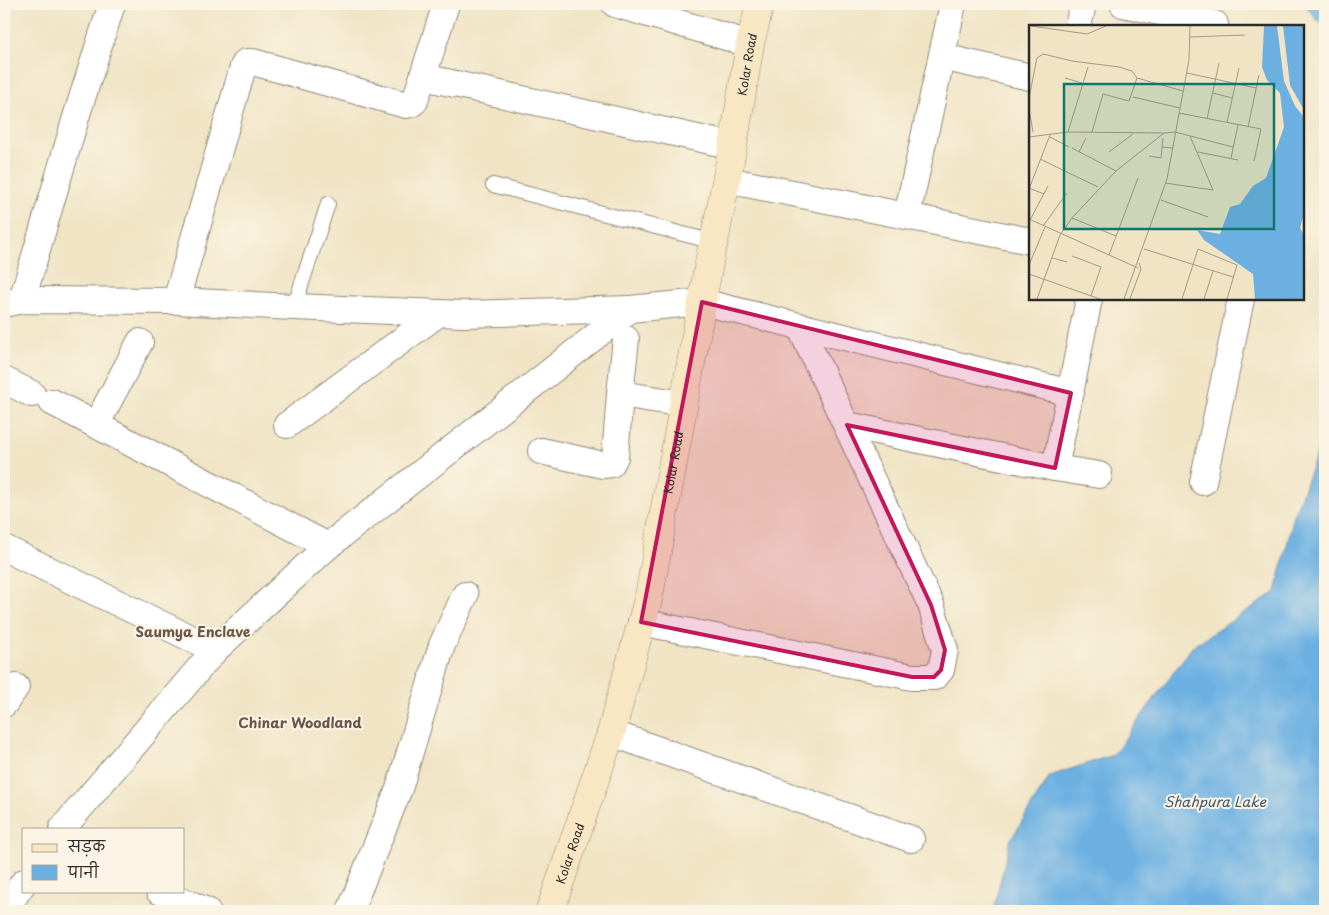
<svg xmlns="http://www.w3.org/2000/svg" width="1329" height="915" font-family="'Playpen Sans','Playpen Sans Deva',sans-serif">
<rect width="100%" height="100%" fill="#fcf5e5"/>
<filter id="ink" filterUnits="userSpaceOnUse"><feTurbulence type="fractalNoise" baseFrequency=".02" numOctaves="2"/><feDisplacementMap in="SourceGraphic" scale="10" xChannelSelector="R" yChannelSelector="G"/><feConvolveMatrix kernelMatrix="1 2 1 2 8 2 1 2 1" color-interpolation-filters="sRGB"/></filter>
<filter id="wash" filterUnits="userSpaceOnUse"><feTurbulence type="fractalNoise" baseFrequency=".0096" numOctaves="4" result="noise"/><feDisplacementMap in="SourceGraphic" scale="20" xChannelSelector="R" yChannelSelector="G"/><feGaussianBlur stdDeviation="1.12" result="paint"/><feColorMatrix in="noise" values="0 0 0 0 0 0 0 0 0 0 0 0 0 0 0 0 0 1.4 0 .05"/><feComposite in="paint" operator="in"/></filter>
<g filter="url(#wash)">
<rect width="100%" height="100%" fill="#f0e4c5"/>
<g fill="#6cb0e2" stroke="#4c6e86">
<path d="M1305 4H1325V26L1318 21Z"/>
<path d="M1325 431V911H993L1010 841 1050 776 1113 755 1193 646 1276 592 1294 515Z"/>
</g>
</g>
<g filter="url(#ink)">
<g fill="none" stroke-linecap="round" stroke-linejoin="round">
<g stroke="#8e8878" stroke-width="16">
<g id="lane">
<path d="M493 185 714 242"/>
<path d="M294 307 328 204"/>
</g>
</g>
<g stroke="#8e8878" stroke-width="28">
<g id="street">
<path d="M615 4 750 44"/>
<path d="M1123 4 1215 24"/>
<path d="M1078 26 1083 4"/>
<path d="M942 57 1030 77"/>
<path d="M437 80 733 146"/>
<path d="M727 180 1030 241"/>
<path d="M907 216 953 4"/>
<path d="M22 300 77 114 112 4"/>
<path d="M176 301 243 67 246 62H253L406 105 411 104 415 101 446 4"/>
<path d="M4 304 22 300 176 301 294 307 464 314 630 309"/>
<path d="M626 339 620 394 684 404"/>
<path d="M4 380 32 394"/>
<path d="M52 402 328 546"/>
<path d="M96 425 140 342"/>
<path d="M287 425 439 313"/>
<path d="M847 425 1055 468 1099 475"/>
<path d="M541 451 603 465 611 464 615 457 620 394"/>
<path d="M1055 468 1089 299"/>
<path d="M1203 482 1241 299"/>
<path d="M4 548 215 650"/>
<path d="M641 622 912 677H934L941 670 945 650 931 605 800 327"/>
<path d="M4 704 16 687"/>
<path d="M611 733 911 839"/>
<path d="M62 829 215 650 328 546 630 309 702 302 1071 393"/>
<path d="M159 891 207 911"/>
<path d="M4 911 24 882"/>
<path d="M350 911 399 789 442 645 465 595"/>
</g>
</g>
<g stroke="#8e8878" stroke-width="29">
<g id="secondary">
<path id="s1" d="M550 911 611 733 649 596 711 252 714 242 733 146 750 44 760 4"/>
</g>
</g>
<use href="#lane" stroke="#fff" stroke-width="14"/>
<use href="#street" stroke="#fff" stroke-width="26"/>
<use href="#secondary" stroke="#f9e7c3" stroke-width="28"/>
</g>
</g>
<path fill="#c2185b" fill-opacity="0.2" stroke="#c2185b" stroke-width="4" stroke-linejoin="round" d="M702 302 1071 393 1055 468 847 425 931 605 945 650 941 670 934 677H912L641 622Z"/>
<g text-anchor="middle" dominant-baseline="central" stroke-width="4" stroke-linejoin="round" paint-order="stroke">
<g font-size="12" fill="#2b2b2b" stroke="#fcf5e5">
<text stroke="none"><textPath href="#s1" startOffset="871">Kolar Road</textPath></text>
<text stroke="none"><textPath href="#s1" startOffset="466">Kolar Road</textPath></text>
<text stroke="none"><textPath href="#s1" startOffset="61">Kolar Road</textPath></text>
</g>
<g font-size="14" font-weight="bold" fill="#69564c" stroke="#fcf5e5">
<text x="193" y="631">Saumya Enclave</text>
<text x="300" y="722">Chinar Woodland</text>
</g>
<g font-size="14" font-style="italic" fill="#425a6b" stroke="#fcf5e5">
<text x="1215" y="801">Shahpura Lake</text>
</g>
</g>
<g transform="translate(1029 25)">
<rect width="275" height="275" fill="#f0e4c5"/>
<path d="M235 1H248L255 56 266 81 275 92V189L271 203 275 210V274H226L224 249 175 215 168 205 191 209 201 182 211 179 224 161 237 153 255 102 251 68 238 55 233 42ZM254 1H275V85L261 60Z" fill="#6cb0e2"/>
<path fill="none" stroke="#a19a87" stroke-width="1" d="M2 1 58 9 77 1M161 12 216 10M158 48 227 63M36 53 53 58M184 68 203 73M104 72 151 83M0 73 8 33 14 29 43 36 90 42 103 46 108 53 154 66M0 84 4 107M150 88 232 104 225 136M178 94 190 38M198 97 210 43M219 102 230 50M39 107 59 42M63 107 74 69 100 76 108 53M0 112 39 107 134 108M21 112 40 122M134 113 133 122 143 123M43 123 87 146M50 127 57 113M80 127 104 109M169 127 209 135M120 131 132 133 133 122M202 133 209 100M11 134 69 162M136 158 184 165 161 111M0 163 15 169M0 164 21 110M132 175 179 192M43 193 87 211M0 194 109 243M1 195 19 161M14 201 38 168M115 224 204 252M80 230 109 153M43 231 72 242 62 271M23 233 38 237M0 240 16 202M0 249 71 274M8 274 31 210 43 193 87 146 135 108 146 107 204 122M95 274 138 154 160 35 161 1M101 274 112 244 110 238M153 274 169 224 208 240 198 274M175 274 184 246"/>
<path fill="#0f766e" fill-opacity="0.15" stroke="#0f766e" stroke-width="2.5" d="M35 59H245V204H35Z"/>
<rect width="275" height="275" fill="none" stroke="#2b2b2b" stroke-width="2.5"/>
</g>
<rect width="1329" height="915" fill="none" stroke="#fcf5e5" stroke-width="20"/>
<rect x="22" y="828" width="162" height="65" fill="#fcf5e5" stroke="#a8a49b"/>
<rect x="32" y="844" width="25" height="8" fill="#f9e7c3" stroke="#a8a49b"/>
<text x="68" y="852" font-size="15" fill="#2b2b2b">सड़क</text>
<rect x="32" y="865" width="25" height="15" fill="#6cb0e2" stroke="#a8a49b"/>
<text x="68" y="878" font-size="15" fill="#2b2b2b">पानी</text>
</svg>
